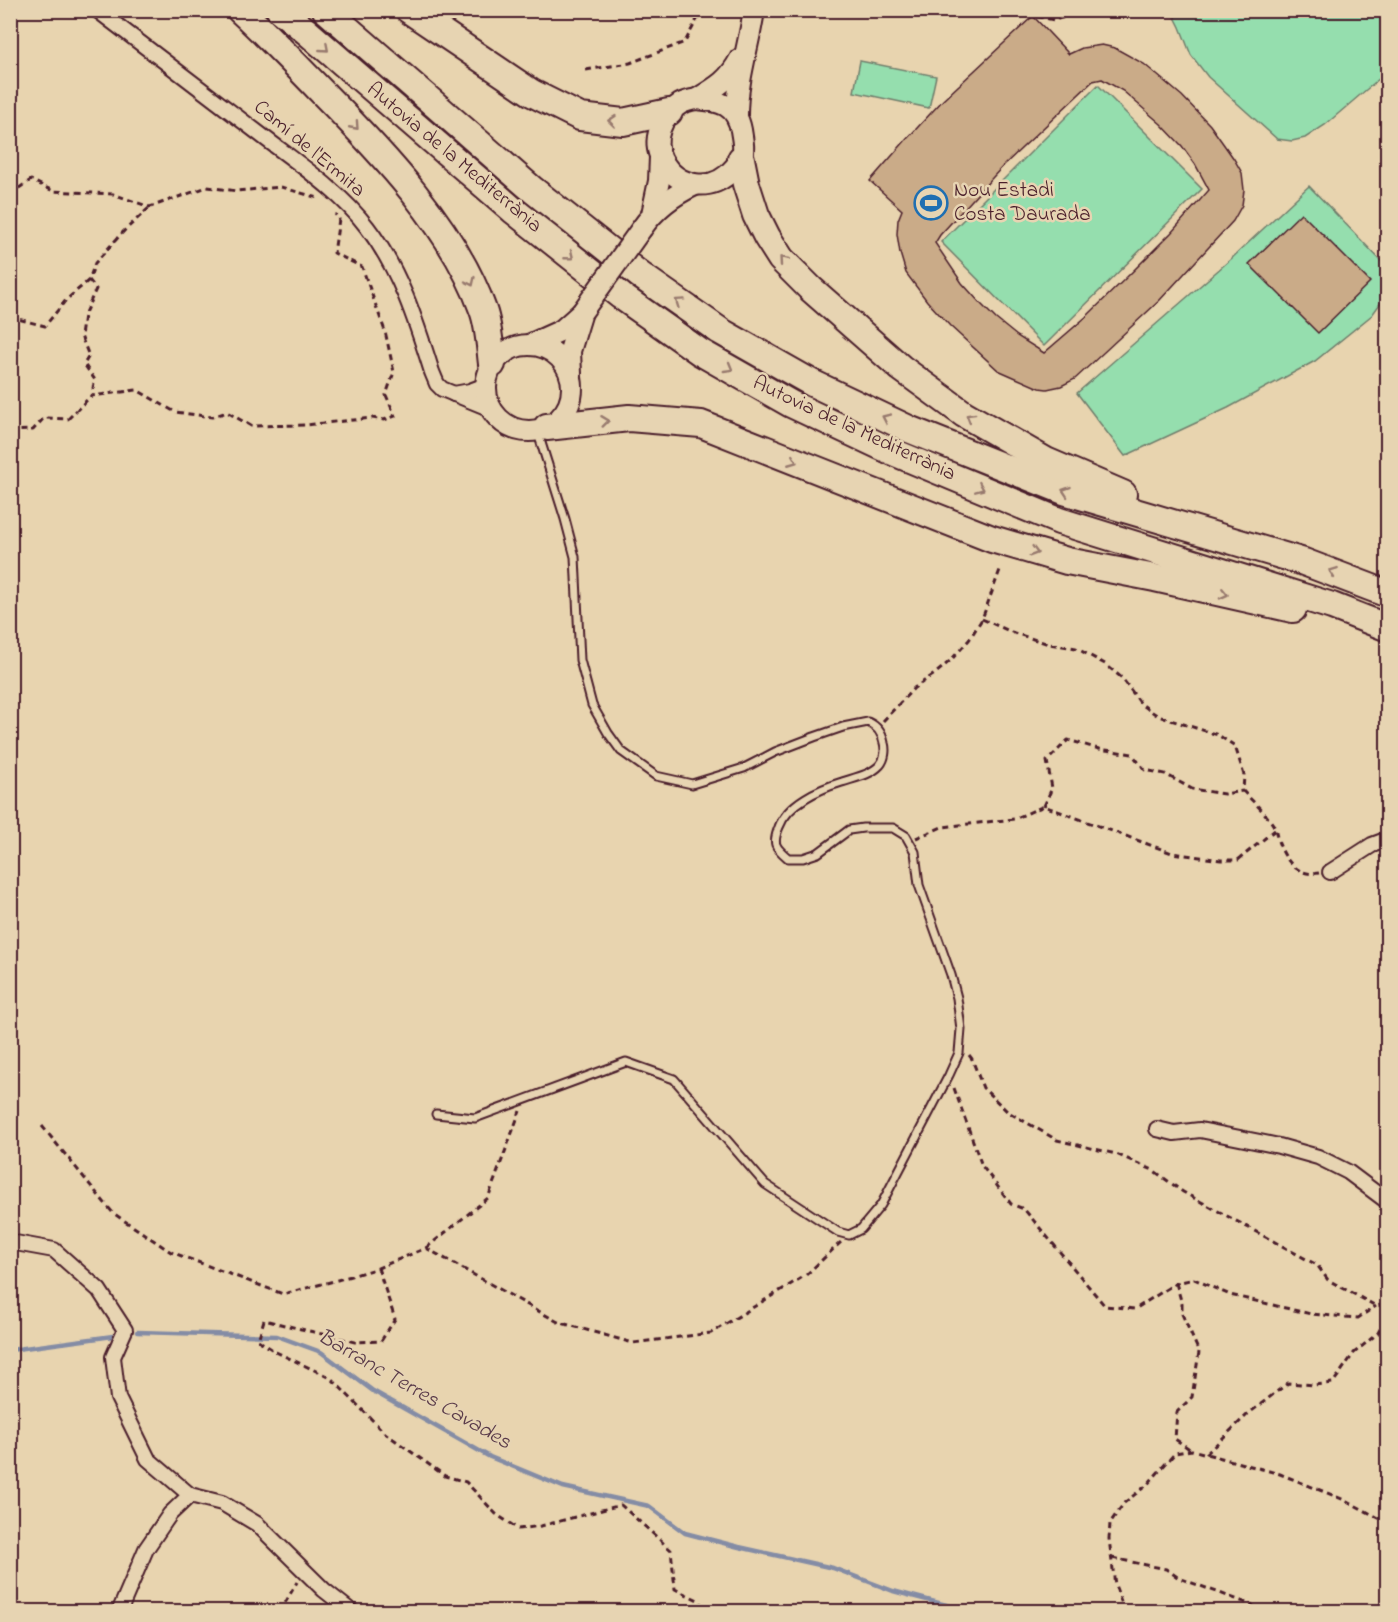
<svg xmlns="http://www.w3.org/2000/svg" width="1398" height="1622" font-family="'Indie Flower',sans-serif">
<rect width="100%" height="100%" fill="#e8d4af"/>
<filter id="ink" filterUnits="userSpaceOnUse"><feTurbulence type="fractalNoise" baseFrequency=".0167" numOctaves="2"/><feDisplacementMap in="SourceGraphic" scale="12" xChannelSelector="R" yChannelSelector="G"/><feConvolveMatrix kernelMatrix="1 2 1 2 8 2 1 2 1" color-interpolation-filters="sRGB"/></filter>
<g filter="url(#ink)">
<g fill="#95deae" stroke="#707e6c" stroke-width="1.5">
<path d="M1172 11H1387V72L1325 125 1305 138 1292 141 1277 139 1208 77 1191 55 1180 27Z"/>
<path d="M860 61 936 76 929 108 854 92Z"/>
<path d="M1098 85 1202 189 1044 346 941 242Z"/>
<path d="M1309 186 1387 267V294L1372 315 1315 361 1228 408 1125 456 1077 393 1231 259Z"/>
</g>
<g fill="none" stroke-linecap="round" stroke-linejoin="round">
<g stroke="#848ca5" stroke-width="4.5">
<path d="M137 1332 277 1336 321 1352 373 1391 490 1457 563 1487 649 1506 685 1533 739 1547 833 1568 893 1591 973 1612"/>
<path d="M10 1350 113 1336"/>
</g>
</g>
<g fill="#caab88" stroke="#4a1f2b" stroke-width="1.5" fill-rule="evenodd">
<path d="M1033 16 1069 54 1082 48 1102 45 1115 48 1144 64 1182 96 1210 125 1234 159 1242 173 1244 190 1242 205 1233 221 1159 301 1075 379 1061 386 1047 389 1039 388 998 370 950 326 927 301 906 273 900 253 897 234 898 220 902 210 870 181 905 141 943 100ZM1102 79 1123 91 1161 124 1182 146 1195 164 1209 190 1171 233 1130 274 1087 316 1044 353 1017 336 996 319 981 304 962 283 935 243 940 235 1004 165 1093 81Z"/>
<path d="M1301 213 1370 282 1318 333 1249 264Z"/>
</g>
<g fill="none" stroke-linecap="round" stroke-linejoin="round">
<g stroke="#4a1f2b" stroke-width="11">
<path id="lane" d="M436 1114 475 1118 626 1062 674 1079 765 1184 838 1232 849 1235 861 1229 881 1205 949 1075 959 1053 961 1029 957 998 951 975 919 885 915 852 906 836 893 828H863L849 830 818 853 803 858H788C775 847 772 844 779 827 788 803 819 789 842 782 854 778 871 775 880 765 885 759 886 750 884 743 882 732 877 726 868 722L843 727 814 737 775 752 744 768 692 784 656 776 621 751 608 733 592 705 580 660 575 557 565 519 537 430"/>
</g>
<g stroke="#4a1f2b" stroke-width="18">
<g id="street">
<path d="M97 10C152 52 206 93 261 135 297 163 339 190 367 227 400 270 416 321 432 372L437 384 442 389 491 409"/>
<path d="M454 394 470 391 486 385"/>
<path d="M1330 872 1372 845 1388 839"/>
<path d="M1157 1129 1174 1133 1200 1130 1279 1146 1318 1157 1348 1172 1388 1202"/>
<path d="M10 1242 54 1250 99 1290 125 1330 113 1357 118 1398 148 1459 190 1495 222 1503 257 1524 324 1590 352 1612"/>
<path d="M119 1612 146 1549 170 1514 190 1495"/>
</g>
</g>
<g stroke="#4a1f2b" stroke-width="24">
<g id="secondary">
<path d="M697 99C720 101 736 104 741 130 742 137 744 145 743 152 741 159 738 164 734 168 713 194 677 188 662 160 651 140 662 115 680 104 685 101 691 100 697 99Z"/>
<path d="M697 99C717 87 729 80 740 59"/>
<path d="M737 115C737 79 749 46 754 10"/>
<path d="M652 214 659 181 660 157"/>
<path d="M642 228C656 208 673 195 695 185"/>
<path d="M531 344 562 330 580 314"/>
<circle cx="529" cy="388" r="43"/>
<path d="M571 374 570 351 582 312"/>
</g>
</g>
<g stroke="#4a1f2b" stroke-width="30">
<g id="highway">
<path d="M240 10C268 36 295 64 321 91 382 153 454 228 483 310 489 326 490 348 492 364"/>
<path d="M280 10 306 31 513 210 621 296 700 352 791 404 893 452 1059 521 1332 606 1388 628"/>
<path d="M326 10 533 190 640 275 720 331 812 383 911 430 1064 491 1304 562 1388 594"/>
<path d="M409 10 532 93 580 117 623 122 669 112"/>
<path d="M741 159 746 184 756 215 767 237 781 259 811 289 901 368 964 414 1046 461 1123 494"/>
<path d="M547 427 629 418 701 424 992 539 1067 561 1155 578 1293 609"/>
</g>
</g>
<g stroke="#4a1f2b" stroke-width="3" stroke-dasharray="6 4.5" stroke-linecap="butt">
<path d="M1006 10 1054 20 1065 17"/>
<path d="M586 70 630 63 685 42 702 10"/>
<path d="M10 194 31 180 53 191 113 194 150 207 207 187 237 191 281 187 318 198"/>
<path d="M89 280 96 289 84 315 81 336 89 356 84 364 95 380 91 396 137 390 175 412 212 417 227 412 251 426 306 425 372 418 384 420 395 416 386 395 394 372 385 331 362 267 334 253 339 219 335 214"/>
<path d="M10 322 18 319 45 326 66 300 89 280 95 263 124 231 150 207"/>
<path d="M10 431 33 430 44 418 68 419 91 396"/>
<path d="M982 619 1014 633 1049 644 1076 648 1105 664 1122 678 1141 704 1158 716 1218 735 1235 746 1244 775 1243 791C1252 801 1264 811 1272 823 1276 828 1276 835 1278 841 1285 860 1297 877 1319 873"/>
<path d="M883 721 914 688 936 673 951 660 969 640 982 619 1000 570"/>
<path d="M1044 806 1052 788 1047 761 1068 740 1099 749 1132 754 1145 770 1165 774 1192 789 1224 794 1243 791"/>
<path d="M916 838 942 827 1014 819 1044 806 1172 853 1221 860H1238L1275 830"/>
<path d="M969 1055 972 1059 983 1088 1008 1112 1057 1140 1116 1154 1153 1170 1183 1192 1317 1265 1328 1280 1376 1306 1388 1304"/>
<path d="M954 1088 982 1166 1011 1204 1024 1209 1105 1306 1135 1309 1176 1283 1194 1279 1230 1295 1311 1314 1358 1318 1376 1306"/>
<path d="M42 1126 113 1213 171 1252 283 1294 334 1281 378 1268 426 1248 558 1322 633 1343 711 1333 806 1275 841 1242"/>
<path d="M426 1248 488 1198 520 1111"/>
<path d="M378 1268 395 1319 381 1341 355 1342 264 1320 258 1340 276 1352 331 1378 385 1433 445 1476 466 1482 496 1514 518 1529 541 1526 621 1505 671 1550 675 1589 698 1600 707 1612"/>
<path d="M1176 1283 1182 1304V1314L1199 1352 1192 1397 1177 1412 1175 1439 1191 1450"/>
<path d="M1206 1454 1248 1414 1288 1383 1314 1385 1333 1383 1354 1353 1378 1333 1383 1323 1388 1320"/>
<path d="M1112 1558 1166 1569 1179 1578 1252 1605 1261 1612"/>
<path d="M280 1612 297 1582"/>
<path d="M1125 1612 1115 1585 1109 1539 1110 1523 1124 1503 1147 1485 1175 1453 1192 1450 1280 1474 1347 1501 1388 1523"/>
</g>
<use href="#lane" stroke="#e7d4b2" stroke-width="7"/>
<use href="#street" stroke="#e7d4b2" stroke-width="14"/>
<use href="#secondary" stroke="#e7d4b2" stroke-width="20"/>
<use href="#highway" stroke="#e7d4b2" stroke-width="26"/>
<g stroke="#4a1f2b" stroke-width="24" stroke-linecap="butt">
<path id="secondary-bridge" d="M582 312 642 228"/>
</g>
<use href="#secondary-bridge" stroke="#e7d4b2" stroke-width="20"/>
</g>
<defs><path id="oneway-chevron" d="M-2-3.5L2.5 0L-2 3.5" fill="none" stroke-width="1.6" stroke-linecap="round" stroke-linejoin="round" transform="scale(1.5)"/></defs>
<g stroke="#987a6e">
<use href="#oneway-chevron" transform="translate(325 48) rotate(41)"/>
<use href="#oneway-chevron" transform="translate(612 121) rotate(-174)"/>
<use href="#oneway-chevron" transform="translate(355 126) rotate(48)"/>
<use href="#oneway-chevron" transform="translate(570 256) rotate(39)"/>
<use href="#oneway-chevron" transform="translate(783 260) rotate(-131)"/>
<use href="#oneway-chevron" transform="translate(471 282) rotate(65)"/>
<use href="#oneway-chevron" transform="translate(679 302) rotate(-145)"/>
<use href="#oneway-chevron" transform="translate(729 368) rotate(30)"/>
<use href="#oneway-chevron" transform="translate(970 417) rotate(-149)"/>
<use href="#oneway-chevron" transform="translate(886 418) rotate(-155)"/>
<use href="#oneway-chevron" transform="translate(605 421) rotate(-7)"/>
<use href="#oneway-chevron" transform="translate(793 461) rotate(22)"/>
<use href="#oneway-chevron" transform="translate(980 488) rotate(23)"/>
<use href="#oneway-chevron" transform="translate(1066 491) rotate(-161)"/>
<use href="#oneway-chevron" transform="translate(1034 552) rotate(16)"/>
<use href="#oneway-chevron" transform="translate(1333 572) rotate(-160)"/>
<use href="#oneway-chevron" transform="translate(1224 594) rotate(13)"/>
</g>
</g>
<defs>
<g id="stadium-ring" transform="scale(1.725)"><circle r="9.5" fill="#e7d4b2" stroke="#1f6fb2" stroke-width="1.5"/><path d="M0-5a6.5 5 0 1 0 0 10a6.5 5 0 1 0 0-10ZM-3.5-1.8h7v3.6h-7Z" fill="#1f6fb2"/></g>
</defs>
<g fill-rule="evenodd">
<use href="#stadium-ring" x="931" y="203"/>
</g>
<g text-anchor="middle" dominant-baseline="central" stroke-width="5" stroke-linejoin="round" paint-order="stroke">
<g font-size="21" fill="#4a1f2b" stroke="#e7d4b2">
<text transform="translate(309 149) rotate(40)">Camí de l'Ermita</text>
<text transform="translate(454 158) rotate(40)">Autovia de la Mediterrània</text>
<text transform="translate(854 429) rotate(25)">Autovia de la Mediterrània</text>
</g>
<g font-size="21" fill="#4a1f2b" stroke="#e7d4b2" text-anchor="start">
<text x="954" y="191">Nou Estadi<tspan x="954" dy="24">Costa Daurada</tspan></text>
</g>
<g font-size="22" font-style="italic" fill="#593a49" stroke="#e7d4b2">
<text transform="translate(414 1390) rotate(30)">Barranc Terres Cavades</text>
</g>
</g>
<rect width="1398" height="1622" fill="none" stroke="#e7d4b2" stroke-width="36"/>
<rect x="18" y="18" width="1362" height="1586" fill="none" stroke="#4a1f2b" stroke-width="2" filter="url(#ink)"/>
</svg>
